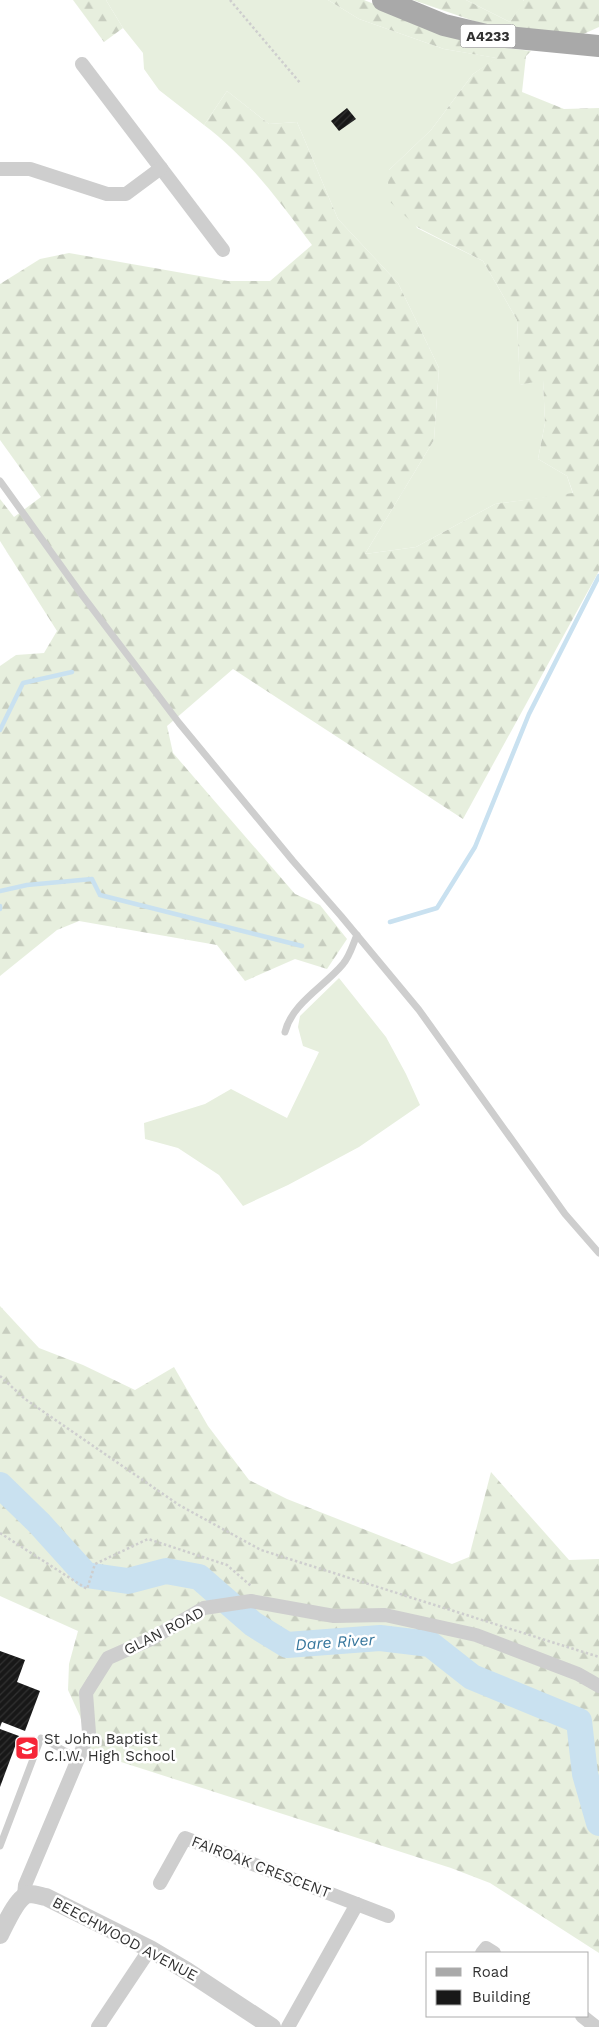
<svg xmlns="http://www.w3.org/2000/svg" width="599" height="2027" font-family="'Work Sans',sans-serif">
<defs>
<pattern id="forest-firs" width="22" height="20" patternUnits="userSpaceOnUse" patternTransform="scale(1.25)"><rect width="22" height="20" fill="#e7efde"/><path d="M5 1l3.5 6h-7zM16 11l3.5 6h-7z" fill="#c7cdbf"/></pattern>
<pattern id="building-hatch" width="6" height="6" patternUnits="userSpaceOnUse" patternTransform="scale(1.25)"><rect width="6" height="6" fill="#181818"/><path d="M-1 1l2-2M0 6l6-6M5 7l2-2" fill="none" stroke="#313131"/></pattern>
</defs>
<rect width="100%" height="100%" fill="#fff"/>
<g fill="#e7efde">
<path d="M106 0H328L359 19 444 49 497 58 473 74 431 130 389 170 417 228 483 261 517 320 520 385 543 379 545 423 538 459 567 476 573 494 495 504 416 547 365 554 434 440 439 368 398 283 338 219 297 122 269 124 227 91 204 125 159 90 144 69 143 53 123 28Z"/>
<path d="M466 0H523L525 1 510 22Z"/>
<path d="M339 978 386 1037 406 1074 420 1105 359 1147 288 1185 243 1206 219 1175 178 1148 145 1139 144 1123 205 1104 231 1089 287 1118 319 1052 303 1046 298 1027 300 1016Z"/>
</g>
<g fill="url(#forest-firs)">
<path d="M73 0H106L123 28 104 42Z"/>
<path d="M328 0H364L474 44 531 51 526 56 522 92 564 109 599 108V571L463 819 233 669 167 726 173 753 295 894 320 905 347 939 327 969 295 959 245 981 217 945 79 921 57 930 0 976V666L16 655 44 653 57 631 0 541V499L14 517 41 497 0 440V284L40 259 69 253 228 281H270L312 245C279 201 248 158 204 125L227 91 269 124 297 122 338 219 398 283 439 368 434 440 365 554 416 547 495 504 573 493 567 476 538 459 545 423 543 380 520 385 517 320 483 261 417 227 387 199 389 170 431 130 473 74 496 58 444 49 359 19Z"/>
<path d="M413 0H466L510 22 524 1V0H599V27L579 36 505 29 474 21Z"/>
<path d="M0 1306 39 1348 83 1365 135 1390 174 1367 208 1426 249 1480 287 1499 452 1564 469 1557 491 1472 569 1560 599 1559V1953L490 1883 451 1868 90 1752 80 1716 68 1690 69 1664 78 1631 0 1596Z"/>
</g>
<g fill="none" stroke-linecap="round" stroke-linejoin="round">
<g stroke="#c9e1f0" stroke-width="4.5">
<path d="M0 730 23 683 72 672"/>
<path d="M0 891 27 885 92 879 100 895 302 946"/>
<path d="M0 906V909"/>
<path d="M390 922 437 908 475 847 529 714 599 576"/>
<path d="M592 1800 599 1793"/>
</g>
<path stroke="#c9e1f0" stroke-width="26" d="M0 1485 39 1523 86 1575 128 1581 166 1571 199 1577 253 1624 287 1645 380 1638 430 1644 472 1677 579 1721 585 1774 599 1823"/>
</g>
<g fill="url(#building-hatch)">
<path d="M347 108 356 119 339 131 331 121Z"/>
<path d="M0 1651 25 1660 17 1682 40 1691 25 1731 2 1722 0 1727Z"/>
<path d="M0 1729 19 1736 0 1787Z"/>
</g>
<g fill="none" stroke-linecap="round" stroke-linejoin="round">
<g stroke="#cecece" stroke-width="2.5" stroke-dasharray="2.5 2.5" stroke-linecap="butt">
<path d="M230 0 301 84"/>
<path d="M0 1376 25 1399 179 1505 261 1550 599 1657"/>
<path d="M0 1533 87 1589 95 1564 148 1539 227 1565 251 1586"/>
</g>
<g stroke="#cecece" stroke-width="7">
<path d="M0 481 82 595 179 723 293 861 341 916 419 1010 565 1214 599 1253"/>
<path d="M285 1032C292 1003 325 986 343 964 350 956 353 944 357 935"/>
<path d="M0 1846 41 1738 78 1758"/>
</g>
<g stroke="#cecece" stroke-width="14">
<path d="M82 64 223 250"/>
<path d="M0 169H30L107 194H126L161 168"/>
<path d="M160 1883 185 1838 388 1916"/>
<path d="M24 1896 25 1885 89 1733 86 1693 108 1658 151 1639 204 1608 251 1601 334 1616 385 1615 476 1635 578 1674 599 1686"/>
<path d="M482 1953 486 1948 494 1953"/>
<path d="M582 2016 596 2027"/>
<path d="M98 2027 150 1949"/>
<path d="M288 2027 357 1904"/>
</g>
<path stroke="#cecece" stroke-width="18" d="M0 1935C5 1925 18 1895 30 1894 35 1894 41 1896 46 1897L150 1949 187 1971 272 2027"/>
<path stroke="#a9a9a9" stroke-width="22" d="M383 0 444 25 486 35 599 46"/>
</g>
<defs>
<g id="school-square" transform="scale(1.25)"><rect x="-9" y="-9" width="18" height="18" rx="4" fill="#f62537" stroke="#fff"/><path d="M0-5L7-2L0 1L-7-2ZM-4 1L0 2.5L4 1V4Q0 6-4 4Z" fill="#fff"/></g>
</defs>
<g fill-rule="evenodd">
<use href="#school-square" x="27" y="1748"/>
</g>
<g text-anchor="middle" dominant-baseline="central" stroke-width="5" stroke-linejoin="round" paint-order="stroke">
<rect fill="#fff" stroke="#6f6f6f" stroke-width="1" x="460.5" y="24.5" width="55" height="23" rx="4"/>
<g font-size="14" font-weight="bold" fill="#313131">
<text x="488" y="36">A4233</text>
</g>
<g font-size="15" fill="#313131" stroke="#fff">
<text transform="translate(164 1631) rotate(-27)">GLAN ROAD</text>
<text transform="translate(261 1867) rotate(21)">FAIROAK CRESCENT</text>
<text transform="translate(125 1939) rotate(28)">BEECHWOOD AVENUE</text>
</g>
<g font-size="15" fill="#313131" stroke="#fff" text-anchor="start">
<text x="44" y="1739">St John Baptist<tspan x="44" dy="17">C.I.W. High School</tspan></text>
</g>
<g font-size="16" font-style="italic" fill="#36769c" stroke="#fff">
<text transform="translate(335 1642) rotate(-4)">Dare River</text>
</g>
</g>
<rect x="426" y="1952" width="162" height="65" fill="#ffffff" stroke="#adadad"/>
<rect x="436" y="1968" width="25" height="8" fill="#a9a9a9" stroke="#adadad"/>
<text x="472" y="1977" font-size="15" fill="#313131">Road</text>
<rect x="436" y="1990" width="25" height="15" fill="#181818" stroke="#adadad"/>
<text x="472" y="2002" font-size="15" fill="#313131">Building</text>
</svg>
